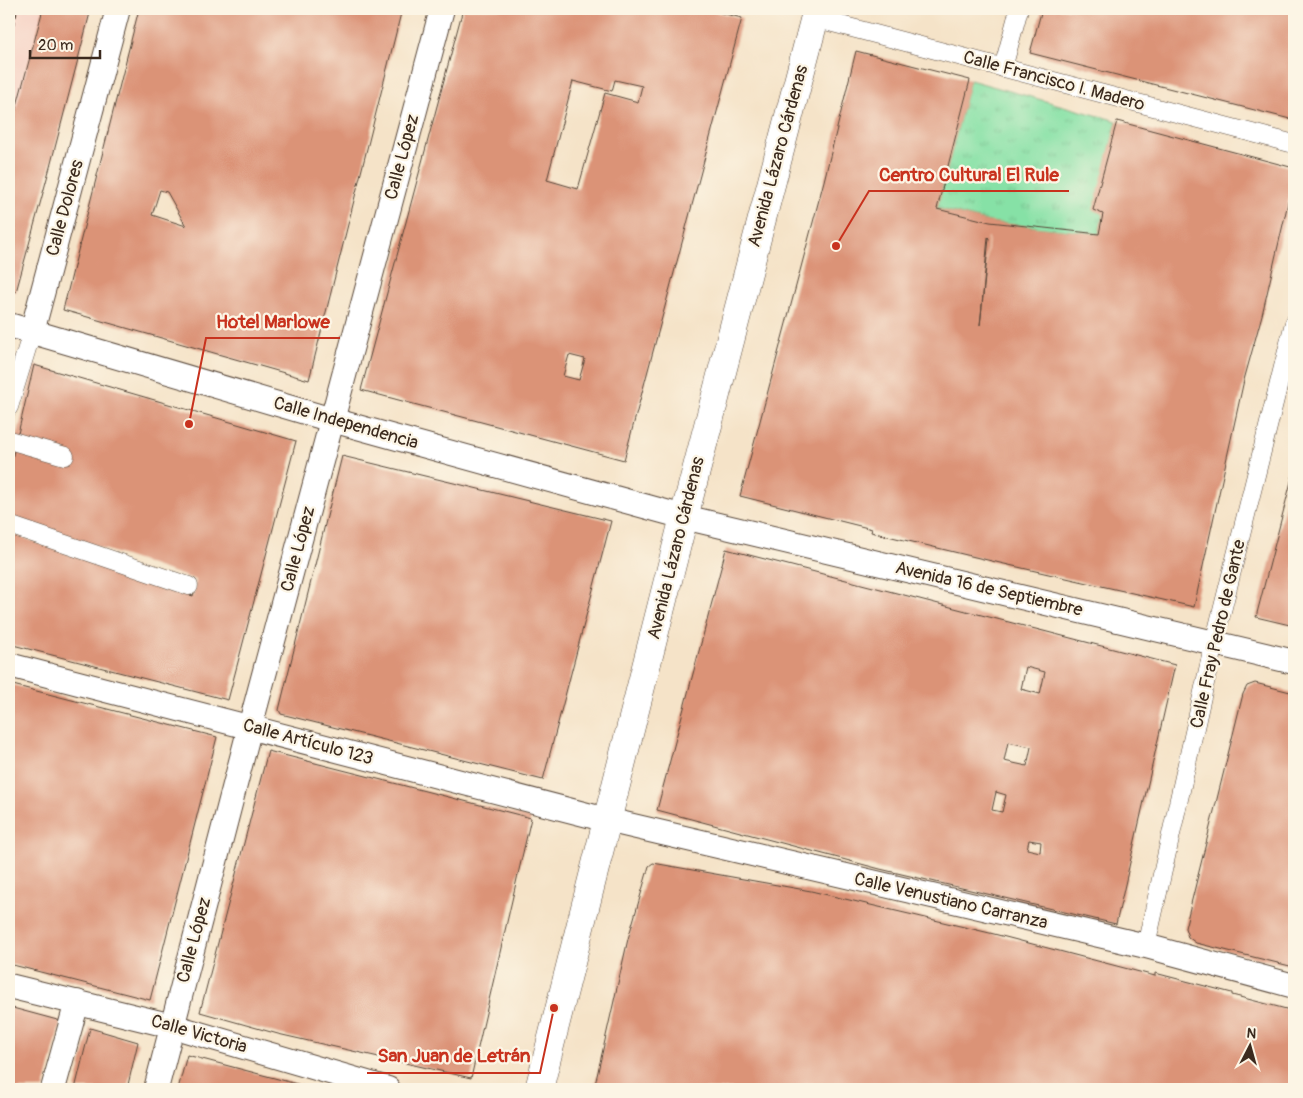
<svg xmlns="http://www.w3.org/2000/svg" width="1303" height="1098" font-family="Pangolin,sans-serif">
<defs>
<pattern id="park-tufts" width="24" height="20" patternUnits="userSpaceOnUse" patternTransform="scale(1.25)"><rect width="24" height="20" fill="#86e1a6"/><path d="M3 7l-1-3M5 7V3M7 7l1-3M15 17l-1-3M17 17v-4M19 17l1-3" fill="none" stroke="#75c18e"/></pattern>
</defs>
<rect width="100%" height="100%" fill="#fcf5e5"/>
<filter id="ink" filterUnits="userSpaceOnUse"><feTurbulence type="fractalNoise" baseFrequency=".02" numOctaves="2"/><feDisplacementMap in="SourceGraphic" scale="10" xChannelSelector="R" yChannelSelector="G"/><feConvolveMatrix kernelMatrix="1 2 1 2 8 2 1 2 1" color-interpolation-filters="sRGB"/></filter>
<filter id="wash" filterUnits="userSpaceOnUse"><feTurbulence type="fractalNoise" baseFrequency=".0096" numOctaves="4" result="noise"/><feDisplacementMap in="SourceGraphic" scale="20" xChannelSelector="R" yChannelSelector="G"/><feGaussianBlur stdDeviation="1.12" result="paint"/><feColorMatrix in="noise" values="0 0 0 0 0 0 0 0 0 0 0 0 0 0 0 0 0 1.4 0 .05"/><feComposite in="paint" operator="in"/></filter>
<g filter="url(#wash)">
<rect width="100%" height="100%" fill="#f5e3c8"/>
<path fill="#f6d2c5" d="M9 9H92L16 292 9 290Z"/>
<path fill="url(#park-tufts)" stroke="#608662" d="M970 80 1117 121 1094 210 1103 214 1099 234 990 222 937 208Z"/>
<g id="blocks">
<g fill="#db9377" fill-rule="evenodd">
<path d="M43 9H91L50 167 16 292 9 290V135Z"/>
<path d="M139 9H402L309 380 63 310ZM160 190 167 192 186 226 152 215Z"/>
<path d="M463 9H705L742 18 624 460 361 390ZM615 80 642 86 638 102 605 93 578 189 547 180 573 81 612 91ZM569 355 585 359 579 380 563 376Z"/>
<path d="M1042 9H1294V120L1030 53Z"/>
<path d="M856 51 970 80 937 209 990 222 1099 234 1103 214 1093 210 1117 121 1294 168V177L1262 315 1244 380 1194 607 1000 563 871 532 872 529 740 496 824 181ZM988 237 989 238 980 325 981 317Z"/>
<path d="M34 365 296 441 228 700 9 644V533L193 596 196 580 9 517V472Z"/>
<path d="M342 456 611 521 543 780 281 714 279 710Z"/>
<path d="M1294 470V626L1256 617Z"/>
<path d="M726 549 1175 665 1116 924 880 869 657 810ZM1026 667 1045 672 1040 694 1021 689ZM1008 742 1031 747 1027 766 1004 761ZM996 792 1006 795 1002 812 992 810ZM1029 840 1041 842 1040 852 1027 849Z"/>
<path d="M1255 683 1294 693V967L1196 943 1188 937 1185 928 1243 694 1247 686Z"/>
<path d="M9 684 217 737 150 1000 9 964Z"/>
<path d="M268 751 531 818 471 1078 278 1034 200 1012Z"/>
<path d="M653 863 811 891 994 934 1155 976V973L1232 993V995L1294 1011V1089H594L628 939 649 866Z"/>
<path d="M9 1007 61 1021 44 1089H9Z"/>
<path d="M90 1028 138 1042 127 1089H75Z"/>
<path d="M187 1055 316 1089H178Z"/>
</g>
</g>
</g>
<g filter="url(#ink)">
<use href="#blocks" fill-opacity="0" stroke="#574638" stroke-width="1"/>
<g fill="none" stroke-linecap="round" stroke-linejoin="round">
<g stroke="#574638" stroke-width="19">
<g id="pedestrian">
<path d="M814 18 1294 144"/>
<path d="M1003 68 1019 9"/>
<path d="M9 407 32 332"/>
<path d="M9 440 65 456"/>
<path d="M9 525 189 586"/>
<path d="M1146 946 1214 643 1294 323"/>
</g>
</g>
<g stroke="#574638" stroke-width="26">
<g id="minor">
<path d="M9 325 332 420 684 517 1294 662"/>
<path d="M32 332 118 9"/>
<path d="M9 665 607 820 1146 946 1294 986"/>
<path d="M9 986 172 1026 388 1089"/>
<path d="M53 1089 77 1002"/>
<path d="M156 1089 250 727 442 9"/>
</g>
</g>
<g stroke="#574638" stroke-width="29">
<path id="primary" d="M539 1089 684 517 817 9"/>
</g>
<path stroke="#574638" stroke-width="3" stroke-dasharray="4 4" stroke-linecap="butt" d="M9 40 17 9"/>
<use href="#pedestrian" stroke="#fff" stroke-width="18"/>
<use href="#minor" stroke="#fff" stroke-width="24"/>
<use href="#primary" stroke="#fff" stroke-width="28"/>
</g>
</g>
<g text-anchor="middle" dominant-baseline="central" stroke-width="4.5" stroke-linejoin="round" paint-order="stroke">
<g font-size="18" fill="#3b2a1e" stroke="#fcf5e5">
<text transform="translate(1054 81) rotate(15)">Calle Francisco I. Madero</text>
<text transform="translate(778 156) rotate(-75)">Avenida Lázaro Cárdenas</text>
<text transform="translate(402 157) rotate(-75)">Calle López</text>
<text transform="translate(65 208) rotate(-75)">Calle Dolores</text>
<text transform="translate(346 423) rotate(16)">Calle Independencia</text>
<text transform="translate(676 548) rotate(-76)">Avenida Lázaro Cárdenas</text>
<text transform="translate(298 549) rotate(-75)">Calle López</text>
<text transform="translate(989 589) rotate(13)">Avenida 16 de Septiembre</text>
<text transform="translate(1218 634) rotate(-77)">Calle Fray Pedro de Gante</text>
<text transform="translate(308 742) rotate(15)">Calle Artículo 123</text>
<text transform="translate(951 901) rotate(13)">Calle Venustiano Carranza</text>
<text transform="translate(194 940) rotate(-75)">Calle López</text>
<text transform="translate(199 1034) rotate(16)">Calle Victoria</text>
</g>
</g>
<path fill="none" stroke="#c8321e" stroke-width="2" d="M836 246L869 191H1069M189 424L206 338H340M554 1008L540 1073H367"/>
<g fill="#c8321e" stroke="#fcf5e5" stroke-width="2">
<circle cx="836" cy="246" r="5"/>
<circle cx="189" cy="424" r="5"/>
<circle cx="554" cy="1008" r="5"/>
</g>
<g font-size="19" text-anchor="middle" font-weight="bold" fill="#c8321e" stroke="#fcf5e5" stroke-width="4.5" stroke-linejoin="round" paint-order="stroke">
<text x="969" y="181">Centro Cultural El Rule</text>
<text x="273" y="328">Hotel Marlowe</text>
<text x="454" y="1062">San Juan de Letrán</text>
</g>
<rect width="1303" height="1098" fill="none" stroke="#fcf5e5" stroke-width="30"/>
<g transform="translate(1250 1046) rotate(6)" stroke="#fcf5e5" stroke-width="4" paint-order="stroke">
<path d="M0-4L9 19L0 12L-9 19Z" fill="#3b2a1e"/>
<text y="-8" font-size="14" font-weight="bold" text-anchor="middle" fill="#3b2a1e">N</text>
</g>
<path d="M30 50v8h70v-8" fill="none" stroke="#3b2a1e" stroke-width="2.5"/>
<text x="38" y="50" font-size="15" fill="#3b2a1e" stroke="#fcf5e5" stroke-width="4" paint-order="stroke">20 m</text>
</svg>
